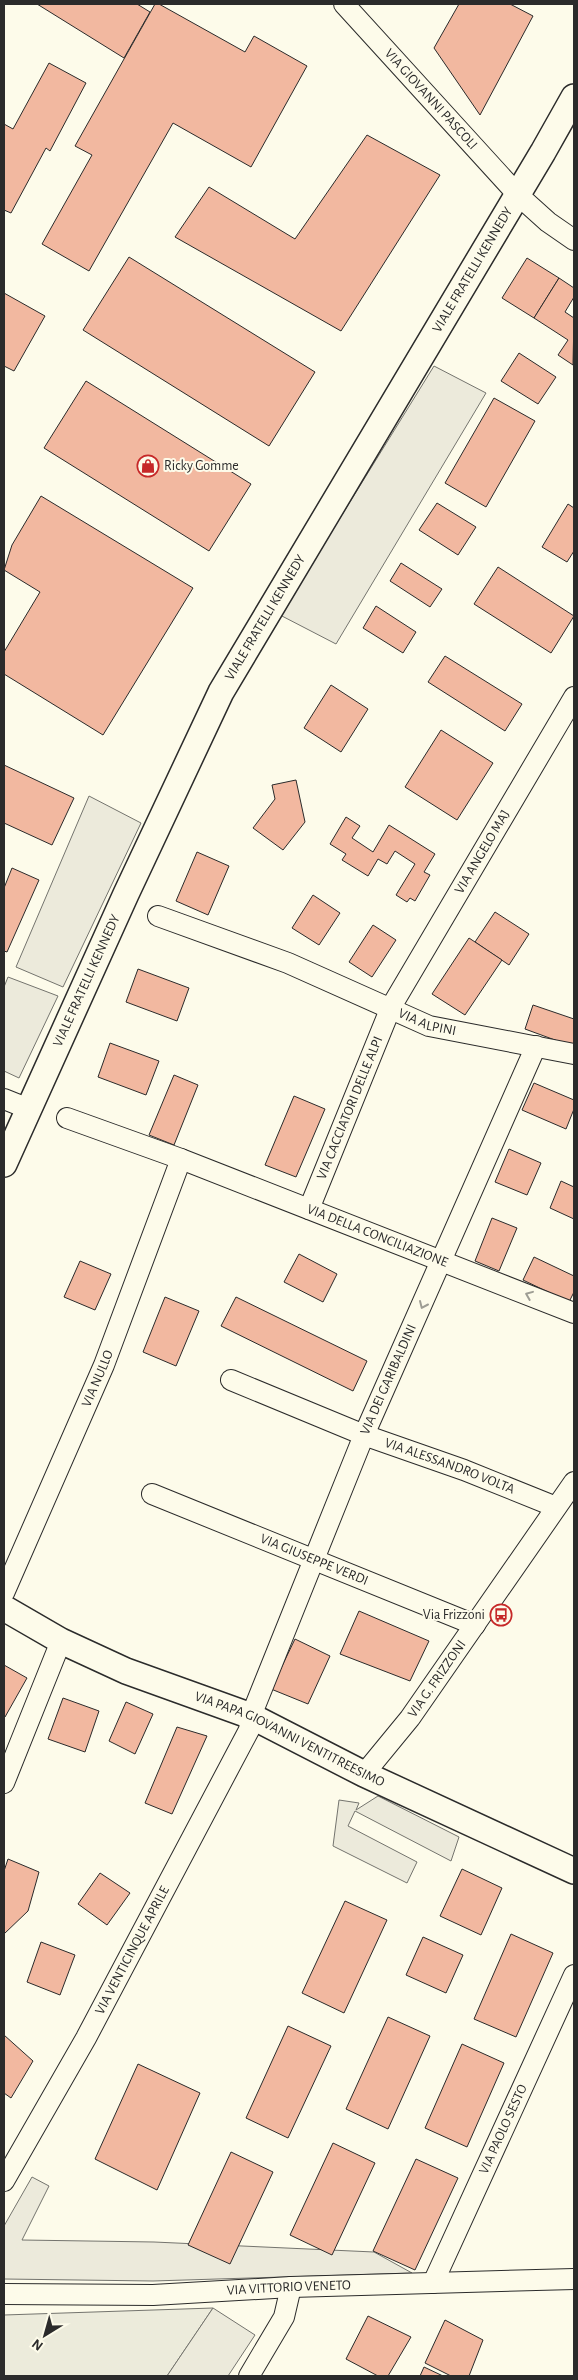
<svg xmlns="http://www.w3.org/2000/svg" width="578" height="2380" font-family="'Alegreya Sans',sans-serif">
<rect width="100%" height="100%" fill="#fdfbea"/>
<path fill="#ecebdb" stroke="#74746e" d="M213 2308 167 2376H4V2315Z"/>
<g fill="#eceadb" stroke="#74746e">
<path d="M434 366 486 393 336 644 280 615Z"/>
<path d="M89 796 141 823 63 987 16 967Z"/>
<path d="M8 977 58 996 19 1078 4 1071V987Z"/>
<path d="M378 1796 459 1837 451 1861 355 1811 348 1826 417 1862 407 1883 333 1846 339 1800 359 1803 356 1810Z"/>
<path d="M32 2177 49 2186 22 2240 154 2242 374 2252 412 2273 153 2281 4 2279V2226Z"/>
<path d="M213 2308 255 2335 228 2376H167Z"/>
</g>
<g fill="#f2b8a0" stroke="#2b2b2b">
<path d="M37 4H137L150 12 124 58Z"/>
<path d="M155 4H159L245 52 254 36 307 66 251 167 173 123 89 271 42 244 92 155 75 146Z"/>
<path d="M459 4H510L533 16 480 115 434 48Z"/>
<path d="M49 63 86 83 50 151 46 148 11 213 4 210V124L13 129Z"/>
<path d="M367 135 440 175 341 331 175 237 209 187 295 239Z"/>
<path d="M129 257 315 372 269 446 83 330Z"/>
<path d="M527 258 559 278 534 318 502 298Z"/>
<path d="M559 278 574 288V297L565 312 574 318 573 365 558 355 568 340 534 318Z"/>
<path d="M4 293 45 316 14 371 4 366Z"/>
<path d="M519 353 556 377 538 404 501 381Z"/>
<path d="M86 381 251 484 209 551 44 448Z"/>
<path d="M494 398 535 421 486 507 445 483Z"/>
<path d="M41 496 193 588 103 735 4 674V652L40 592 4 570 12 545Z"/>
<path d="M437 503 476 527 458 555 419 530Z"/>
<path d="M568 504 574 508V551L567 562 542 547Z"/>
<path d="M401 563 442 589 430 607 390 581Z"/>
<path d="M498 567 574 616 551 653 474 604Z"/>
<path d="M376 606 416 632 403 653 363 628Z"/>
<path d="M445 656 522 704 505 731 428 682Z"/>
<path d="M331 685 368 709 341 752 304 728Z"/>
<path d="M441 730 493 763 457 820 405 787Z"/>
<path d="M4 765 74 798 52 845 4 823Z"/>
<path d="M296 780 305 822 283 850 253 828 275 799 272 785Z"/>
<path d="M346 817 360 826 352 838 373 852 389 825 435 854 424 872 430 875 415 901 410 898 407 902 396 895 415 864 395 851 387 864 378 859 368 876 342 860 346 854 330 844Z"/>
<path d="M197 852 229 866 208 915 176 901Z"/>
<path d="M12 868 39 880 7 952 4 951V888Z"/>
<path d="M313 895 340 913 319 945 292 928Z"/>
<path d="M495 912 529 934 509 965 475 942Z"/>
<path d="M373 925 396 940 372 977 349 962Z"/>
<path d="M469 938 502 960 465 1015 432 994Z"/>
<path d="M138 969 189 988 177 1021 126 1002Z"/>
<path d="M533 1005 574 1019V1047L525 1029Z"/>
<path d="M110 1043 159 1061 146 1095 98 1077Z"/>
<path d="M174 1075 198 1085 174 1145 149 1135Z"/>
<path d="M534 1083 574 1100V1109L566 1129 522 1110Z"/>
<path d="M294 1096 325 1109 296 1177 265 1165Z"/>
<path d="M509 1149 541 1163 527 1195 495 1182Z"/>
<path d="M561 1181 574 1187V1219L550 1208Z"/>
<path d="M492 1218 517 1228 499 1271 475 1261Z"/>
<path d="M299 1254 337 1274 323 1302 284 1282Z"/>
<path d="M534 1257 574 1276V1292L569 1302 523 1280Z"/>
<path d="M80 1261 111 1274 95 1310 64 1297Z"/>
<path d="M165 1297 199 1311 176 1366 143 1352Z"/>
<path d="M236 1297 367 1361 353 1391 221 1326Z"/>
<path d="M359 1611 429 1641 410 1681 340 1654Z"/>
<path d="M295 1639 330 1656 308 1704 271 1689Z"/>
<path d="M4 1665 27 1678 5 1717 4 1716Z"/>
<path d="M63 1698 99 1711 85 1752 48 1739Z"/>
<path d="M126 1702 153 1714 135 1754 109 1741Z"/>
<path d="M177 1727 207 1736 172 1814 145 1803Z"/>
<path d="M8 1859 39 1872 28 1911 4 1934V1871Z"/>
<path d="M462 1869 502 1888 481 1935 440 1916Z"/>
<path d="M100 1873 130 1893 107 1925 78 1904Z"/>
<path d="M345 1901 387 1920 344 2013 302 1993Z"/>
<path d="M511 1934 553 1953 516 2037 474 2019Z"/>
<path d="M423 1937 463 1955 446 1993 406 1975Z"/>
<path d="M41 1942 75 1955 60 1995 27 1982Z"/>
<path d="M388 2017 430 2036 388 2129 346 2109Z"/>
<path d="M288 2026 331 2046 288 2138 246 2118Z"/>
<path d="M4 2035 33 2061 11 2098 4 2093Z"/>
<path d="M462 2044 504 2063 467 2147 425 2128Z"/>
<path d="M138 2064 200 2093 157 2190 95 2159Z"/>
<path d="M333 2143 375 2163 332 2255 290 2235Z"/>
<path d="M231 2152 273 2172 230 2264 188 2245Z"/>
<path d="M416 2159 458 2178 415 2270 373 2251Z"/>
<path d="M368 2316 411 2337 388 2376H378L346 2359Z"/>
<path d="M445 2320 483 2340 469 2376H451L425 2363Z"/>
<path d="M424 2367 443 2376H420Z"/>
</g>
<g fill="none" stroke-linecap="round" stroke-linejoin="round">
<g stroke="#2b2b2b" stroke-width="22">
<g id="minor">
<path id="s1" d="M344 4 518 195 548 222 574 240"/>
<path id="s2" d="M158 916 288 963 429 1026 574 1054"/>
<path d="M4 1099 29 1109"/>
<path id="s3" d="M67 1118 181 1159 574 1313"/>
<path id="s4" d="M309 1209 391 1007 574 697"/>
<path id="s5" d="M231 1380 364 1435 464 1470 556 1507"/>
<path id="s6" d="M152 1494 475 1625"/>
<path id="s7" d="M4 1593 104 1365 181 1159"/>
<path id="s8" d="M364 1774 410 1718 574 1482"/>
<path d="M4 1783 61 1641"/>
<path id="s9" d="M4 2181 86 2038 249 1730 251 1716 364 1435 536 1046"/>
<path id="s10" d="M433 2283 574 1975"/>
<path id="s11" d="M4 2294 153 2295 291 2287 574 2279"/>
<path d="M249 2376 284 2317 291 2287"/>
</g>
</g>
<g stroke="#2b2b2b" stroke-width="28">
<g id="tertiary">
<path id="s12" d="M4 1164 126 894 221 692 543 152 574 97"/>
<path id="s13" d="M4 1608 61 1641 126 1671 251 1716 364 1774 574 1871"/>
</g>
</g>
<use href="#minor" stroke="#fdfbea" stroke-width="20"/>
<use href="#tertiary" stroke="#fdfbea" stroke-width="25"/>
</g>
<defs><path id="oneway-chevron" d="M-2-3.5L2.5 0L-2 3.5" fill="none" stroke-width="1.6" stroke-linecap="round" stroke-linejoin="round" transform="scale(1.25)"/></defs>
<g stroke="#9e9d94">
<use href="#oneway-chevron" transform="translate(529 1295) rotate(-158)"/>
<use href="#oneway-chevron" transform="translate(423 1305) rotate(114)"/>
</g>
<defs>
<g id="shop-ring" transform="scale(1.125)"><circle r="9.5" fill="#fdfbea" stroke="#c62828" stroke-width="1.5"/><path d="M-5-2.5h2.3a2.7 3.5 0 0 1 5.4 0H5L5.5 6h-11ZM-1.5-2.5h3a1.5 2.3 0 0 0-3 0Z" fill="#c62828"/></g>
<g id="bus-ring" transform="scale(1.125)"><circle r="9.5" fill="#fdfbea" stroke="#c62828" stroke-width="1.5"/><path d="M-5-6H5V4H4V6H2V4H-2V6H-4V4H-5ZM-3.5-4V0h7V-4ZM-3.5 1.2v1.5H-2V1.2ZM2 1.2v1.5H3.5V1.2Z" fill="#c62828"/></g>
</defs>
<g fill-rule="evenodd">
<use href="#shop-ring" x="148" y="466"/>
<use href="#bus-ring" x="501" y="1615"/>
</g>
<g text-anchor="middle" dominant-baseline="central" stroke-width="4" stroke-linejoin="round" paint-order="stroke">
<g font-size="14" fill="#2b2b2b" stroke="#fdfbea">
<text stroke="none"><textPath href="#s1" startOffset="129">VIA GIOVANNI PASCOLI</textPath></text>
<text stroke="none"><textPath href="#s12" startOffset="1011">VIALE FRATELLI KENNEDY</textPath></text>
<text stroke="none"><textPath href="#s12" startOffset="606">VIALE FRATELLI KENNEDY</textPath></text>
<text stroke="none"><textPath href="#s4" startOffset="398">VIA ANGELO MAJ</textPath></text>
<text stroke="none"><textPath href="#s12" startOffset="201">VIALE FRATELLI KENNEDY</textPath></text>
<text stroke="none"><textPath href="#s2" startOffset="290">VIA ALPINI</textPath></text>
<text stroke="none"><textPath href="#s4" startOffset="109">VIA CACCIATORI DELLE ALPI</textPath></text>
<text stroke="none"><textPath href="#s3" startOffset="332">VIA DELLA CONCILIAZIONE</textPath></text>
<text stroke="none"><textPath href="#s7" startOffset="234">VIA NULLO</textPath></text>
<text stroke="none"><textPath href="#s9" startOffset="891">VIA DEI GARIBALDINI</textPath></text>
<text stroke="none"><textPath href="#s5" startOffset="235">VIA ALESSANDRO VOLTA</textPath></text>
<text stroke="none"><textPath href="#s6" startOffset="175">VIA GIUSEPPE VERDI</textPath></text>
<text stroke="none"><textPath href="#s8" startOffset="120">VIA G. FRIZZONI</textPath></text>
<text stroke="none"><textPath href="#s13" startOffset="315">VIA PAPA GIOVANNI VENTITREESIMO</textPath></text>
<text stroke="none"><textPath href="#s9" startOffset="264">VIA VENTICINQUE APRILE</textPath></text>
<text stroke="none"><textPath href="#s10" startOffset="169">VIA PAOLO SESTO</textPath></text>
<text stroke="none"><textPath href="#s11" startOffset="285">VIA VITTORIO VENETO</textPath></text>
</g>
<g font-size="14" fill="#2b2b2b" stroke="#fdfbea" text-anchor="start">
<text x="164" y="466">Ricky Gomme</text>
<text x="485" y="1615" text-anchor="end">Via Frizzoni</text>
</g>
</g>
<rect width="578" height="2380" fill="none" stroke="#2b2b2b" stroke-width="10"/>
<g transform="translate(45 2335) rotate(217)" stroke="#fdfbea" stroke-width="4" paint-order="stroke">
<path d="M0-4L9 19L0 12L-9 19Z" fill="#2b2b2b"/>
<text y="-8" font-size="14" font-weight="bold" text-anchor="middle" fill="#2b2b2b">N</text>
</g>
</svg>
